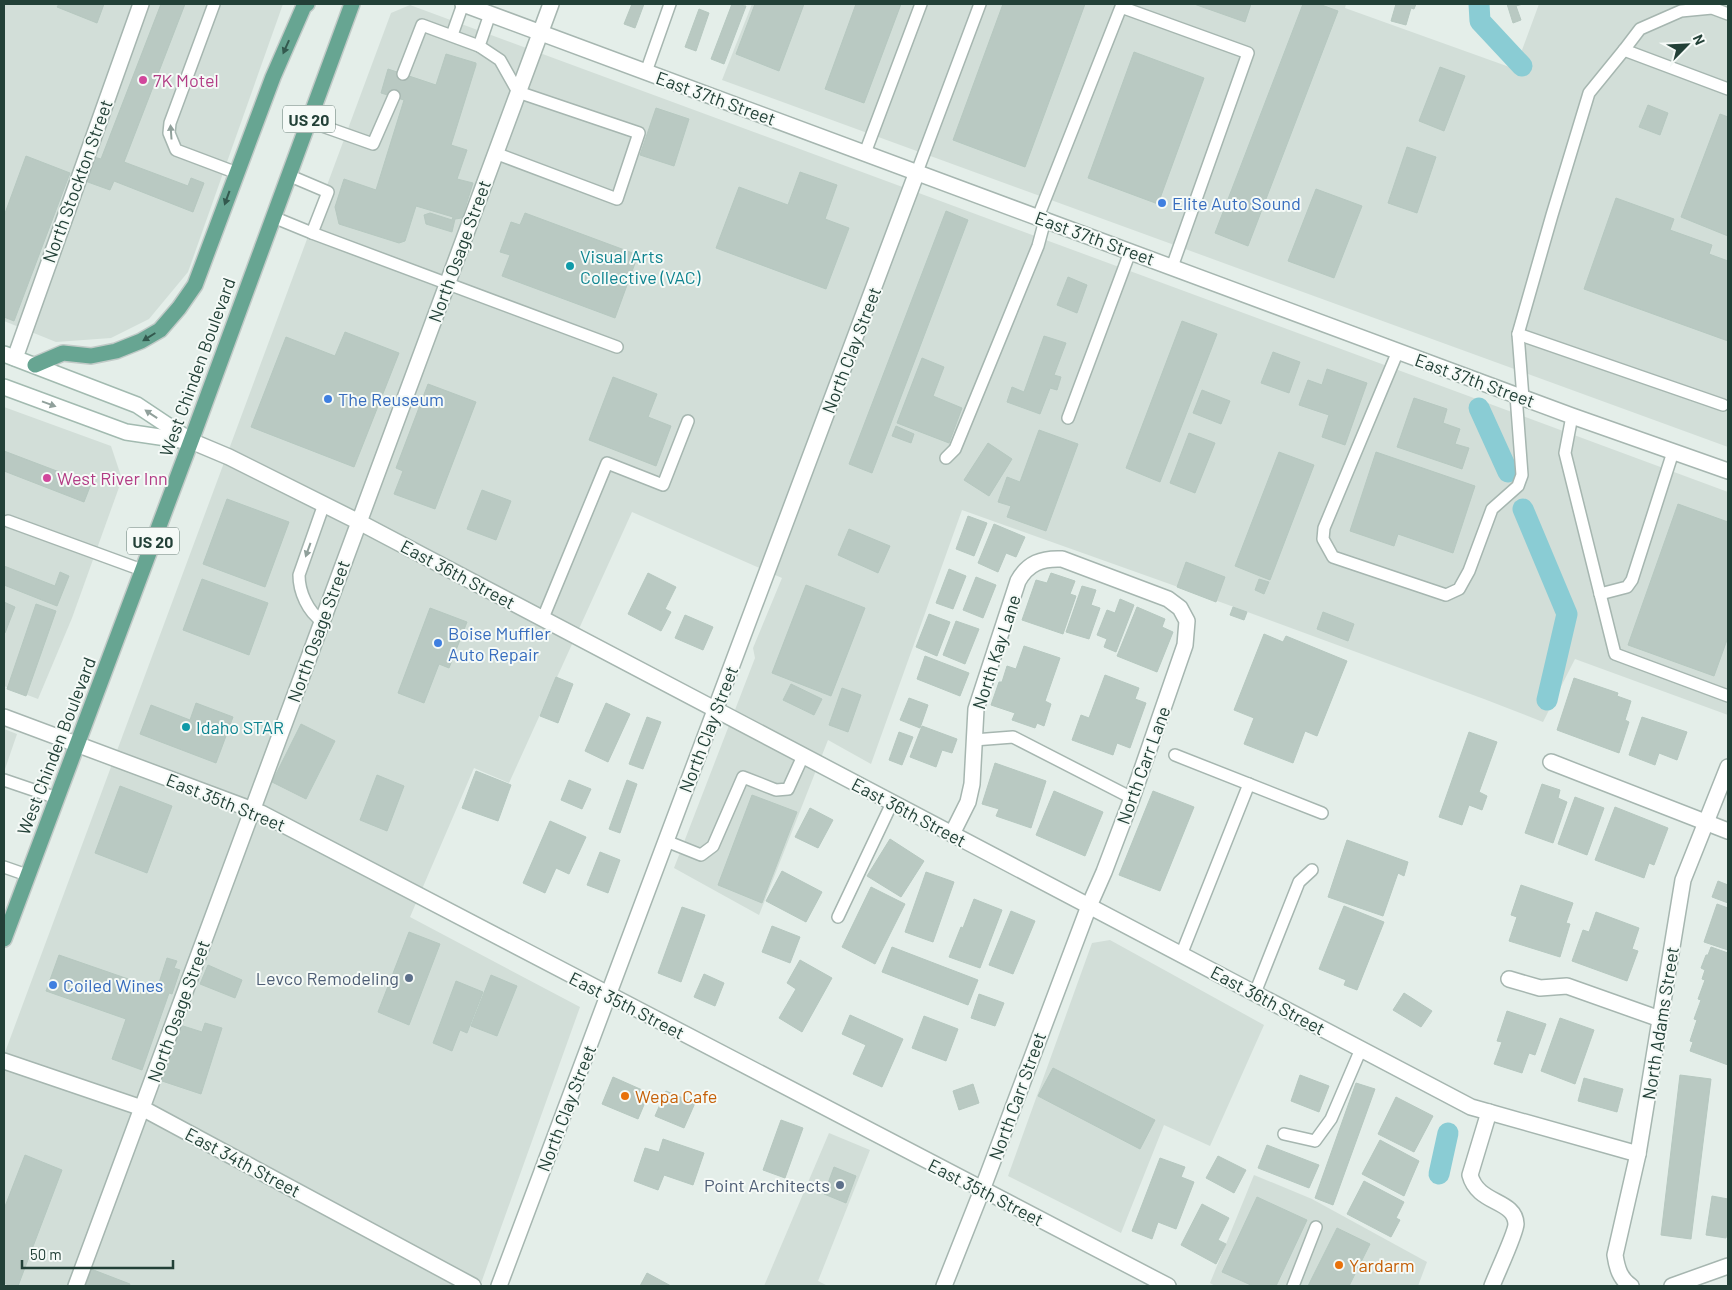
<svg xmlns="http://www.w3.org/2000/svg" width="1732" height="1290" font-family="Barlow,sans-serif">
<rect width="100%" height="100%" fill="#e4eee9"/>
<g fill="#d2ded8">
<path d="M4 4H283L188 272 149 319 111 338 56 342 4 321Z"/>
<path d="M752 4H1346L1345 8 1515 69 1539 4H1728V447L722 80Z"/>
<path d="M410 5 1728 492V715L1575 659 1543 722 1484 699 1223 603 962 510 871 764 828 740 759 915 674 868 755 658 753 648 782 578 632 512 509 783 474 768 410 917 580 1007 480 1286H4V1055L391 13Z"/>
<path d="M4 407 111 446 122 479 72 618 38 699 4 686Z"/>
<path d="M4 729 17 734 4 772Z"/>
<path d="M1110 940 1264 1025 1210 1146 1164 1125 1121 1233 1008 1176 1092 943Z"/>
<path d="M829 1133 870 1150 818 1281 828 1286H764Z"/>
<path d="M1254 1175 1312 1199 1427 1262 1418 1286H1215L1210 1283Z"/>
</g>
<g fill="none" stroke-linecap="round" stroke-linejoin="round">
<g stroke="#8accd4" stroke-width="21">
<path d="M1479 4 1480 21 1522 66"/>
<path d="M1479 408 1508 472"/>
<path d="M1523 509 1567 614 1547 700"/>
<path d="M1439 1174 1448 1133"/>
</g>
</g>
<g fill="#b9c9c2" stroke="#b6c8c0">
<path d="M59 4H104L97 23 57 7Z"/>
<path d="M161 4H185L124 162 188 186 191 178 204 183 193 212 114 181 110 190 85 181 94 157 101 159Z"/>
<path d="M632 4H644L635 28 624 24Z"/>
<path d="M732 4 746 6 724 64 711 59Z"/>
<path d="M755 4H804L779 71 736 54Z"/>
<path d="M856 4H901L864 103 825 89Z"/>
<path d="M1003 4H1085L1025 167 953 140Z"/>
<path d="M1194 4H1251L1245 22Z"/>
<path d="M1303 4H1319L1338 11 1248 246 1215 233Z"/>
<path d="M1396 4H1416L1414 9 1411 8 1406 25 1391 21Z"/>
<path d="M1507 4H1523L1516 6 1521 20 1513 23Z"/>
<path d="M699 9 709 13 696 51 685 47Z"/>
<path d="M1134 52 1204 78 1158 204 1088 178Z"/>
<path d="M446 54 476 63V65L451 145 467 150 457 179 473 183 462 218 455 219 452 232 426 224 424 215 430 213 452 220 453 217 416 206 405 241 399 243 339 224 335 207 344 179 376 190 404 100 381 93 388 69 436 85Z"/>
<path d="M1440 67 1465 76 1444 131 1419 121Z"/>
<path d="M1648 105 1668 113 1660 135 1639 127Z"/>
<path d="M656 108 689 119 674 166 640 155Z"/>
<path d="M1720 114 1728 117V236L1681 217Z"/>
<path d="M1407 147 1436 157 1417 213 1388 203Z"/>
<path d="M26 156 70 173 14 321 4 317V216Z"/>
<path d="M800 172 837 185 825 219 849 228 826 289 716 248 739 187 788 205Z"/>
<path d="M1316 189 1362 206 1334 278 1288 261Z"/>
<path d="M1616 198 1674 219 1670 230 1712 245 1709 254 1728 261V341L1584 289Z"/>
<path d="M946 211 968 220 872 473 849 464Z"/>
<path d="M525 213 638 255 615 318 502 276 510 255 500 252 511 222 520 225Z"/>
<path d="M1068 277 1087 285 1077 313 1057 305Z"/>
<path d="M1182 321 1217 334 1160 482 1126 468Z"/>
<path d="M345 332 399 353 354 467 251 427 286 337 335 356Z"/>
<path d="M1044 336 1066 343 1054 375 1061 377 1057 390 1050 388 1040 414 1007 402 1012 387 1024 392Z"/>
<path d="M1273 352 1300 362 1289 393 1261 383Z"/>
<path d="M922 358 944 367 933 396 962 408 949 443 897 423Z"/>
<path d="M1327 369 1367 383 1345 445 1322 437 1329 415 1299 405 1308 380 1322 385Z"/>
<path d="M613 377 657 394 648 417 671 426 656 466 589 440Z"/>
<path d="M428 384 476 402 435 509 394 494 403 471 396 468Z"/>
<path d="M1202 390 1230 401 1221 424 1193 413Z"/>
<path d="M1414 398 1447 409 1443 423 1460 429 1455 444 1469 448 1462 469 1397 447Z"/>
<path d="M896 426 914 434 911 443 892 436Z"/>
<path d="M1039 430 1078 444 1046 531 1007 517 1011 506 998 502 1007 477 1020 482Z"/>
<path d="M1189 433 1215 443 1195 493 1170 483Z"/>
<path d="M988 443 1012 459 989 496 964 480Z"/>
<path d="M4 451 91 484 84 502 4 471Z"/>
<path d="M1279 452 1314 465 1270 580 1235 566Z"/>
<path d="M1376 452 1475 486 1453 553 1398 534 1394 546 1350 531Z"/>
<path d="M482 490 511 501 496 540 467 529Z"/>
<path d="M227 499 289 522 265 587 203 564Z"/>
<path d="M1678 504 1728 522V637L1714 676 1628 645Z"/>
<path d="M968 516 987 523 974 556 956 549Z"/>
<path d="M994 524 1025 537 1016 557 1006 553 998 572 978 563Z"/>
<path d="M849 529 890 546 878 573 838 555Z"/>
<path d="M1186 562 1225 577 1216 602 1177 587Z"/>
<path d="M4 566 55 586 60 572 69 576 57 606 4 585Z"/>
<path d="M949 569 966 576 953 609 936 603Z"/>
<path d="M648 573 676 587 665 609 671 612 661 631 628 614Z"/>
<path d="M1051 573 1075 581 1070 594 1076 596 1063 634 1022 620 1036 580 1047 583Z"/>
<path d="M976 577 996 585 983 618 963 610Z"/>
<path d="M202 579 268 603 249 655 183 630Z"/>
<path d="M1259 579 1269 582 1264 594 1255 590Z"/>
<path d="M806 585 865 608 831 696 772 673Z"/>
<path d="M1082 586 1096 590 1091 605 1100 608 1089 639 1066 632Z"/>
<path d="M1120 599 1134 605 1116 652 1104 647 1107 639 1097 635 1107 610 1115 613Z"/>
<path d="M4 602 15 607 5 633H4Z"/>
<path d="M36 604 56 611 26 696 7 689Z"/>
<path d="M1137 607 1165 619 1162 627 1173 632 1157 672 1117 656Z"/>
<path d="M1233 607 1247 612 1244 620 1230 615Z"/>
<path d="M430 608 467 622 449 668 439 664 424 703 398 693Z"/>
<path d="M1323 612 1354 624 1348 641 1317 629Z"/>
<path d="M929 614 950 622 937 656 916 647Z"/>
<path d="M685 615 713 627 703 650 675 638Z"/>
<path d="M956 621 979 629 965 664 943 655Z"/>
<path d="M1264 634 1283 642 1286 636 1347 661 1317 736 1305 731 1293 763 1244 744 1254 718 1234 710Z"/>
<path d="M1024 646 1060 658 1045 701 1051 704 1044 726 1037 723 1035 728 1012 720 1015 713 991 705 999 682H1002L1007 666 1016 669Z"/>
<path d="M925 656 969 673 960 696 917 679Z"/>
<path d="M1105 675 1139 688 1135 699 1146 703 1130 748 1117 743 1113 755 1072 740 1081 715 1089 718Z"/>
<path d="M556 677 573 684 558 723 540 716Z"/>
<path d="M1574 678 1618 693 1617 696 1631 701 1625 720 1629 722 1619 753 1557 730Z"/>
<path d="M791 684 822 699 814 715 783 700Z"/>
<path d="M842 688 861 695 848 732 829 725Z"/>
<path d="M909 698 928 705 920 728 900 720Z"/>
<path d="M196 703 233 717 216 763 140 734 151 705 190 720Z"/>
<path d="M606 703 630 714 608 762 585 751Z"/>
<path d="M647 717 661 722 643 769 629 764Z"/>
<path d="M1642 717 1687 732 1677 760 1659 753 1655 765 1629 755Z"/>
<path d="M301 724 335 741 306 799 272 782Z"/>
<path d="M922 726 957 739 952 753 942 750 936 767 910 757Z"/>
<path d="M899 732 913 737 902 765 889 760Z"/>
<path d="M1469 732 1497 742 1479 792 1487 796 1482 810 1469 805 1462 825 1439 817Z"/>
<path d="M995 763 1046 781 1031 828 996 816 999 809 982 804Z"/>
<path d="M476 771 511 785 498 821 462 808Z"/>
<path d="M377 775 404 786 387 831 360 820Z"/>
<path d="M569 780 591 789 582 809 561 800Z"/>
<path d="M627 780 637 784 620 833 609 829Z"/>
<path d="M1542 784 1560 790 1558 798 1567 802 1553 843 1525 833Z"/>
<path d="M120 786 172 806 147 873 95 853Z"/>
<path d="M1054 791 1103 812 1085 856 1036 835Z"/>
<path d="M1153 791 1194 807 1160 891 1119 875Z"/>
<path d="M752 795 797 812 762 903 718 885Z"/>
<path d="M1575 797 1604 808 1587 855 1558 844Z"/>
<path d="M1615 807 1668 828 1654 865 1649 863 1644 878 1595 860Z"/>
<path d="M810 808 833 820 818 848 795 837Z"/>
<path d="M550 821 586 837 569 874 556 868 545 893 523 883Z"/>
<path d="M890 839 924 861 901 897 867 876Z"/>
<path d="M1347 840 1408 862 1404 876 1398 873 1383 916 1328 897Z"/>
<path d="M600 852 620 860 608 893 587 885Z"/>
<path d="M782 871 822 892 806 922 766 901Z"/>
<path d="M926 872 954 882 933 942 905 932Z"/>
<path d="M1718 881 1728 885V903L1712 897Z"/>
<path d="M1521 885 1573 903 1566 923 1570 924 1560 957 1509 941 1517 917 1511 915Z"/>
<path d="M871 887 905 904 875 964 842 947Z"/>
<path d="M974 899 1002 910 980 968 949 957 961 927 963 928Z"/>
<path d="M1717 904 1728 908V950L1704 942Z"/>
<path d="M1344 906 1384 922 1357 990 1344 985 1346 980 1319 969Z"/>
<path d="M682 907 705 915 681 982 658 973Z"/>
<path d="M1011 911 1035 921 1013 974 989 965Z"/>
<path d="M1596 912 1639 928 1632 949 1638 951 1627 981 1572 961 1583 930 1589 932Z"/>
<path d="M772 926 800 937 790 963 762 952Z"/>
<path d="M409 932 440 944 409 1025 378 1012Z"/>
<path d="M892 947 978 980 968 1005 882 972Z"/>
<path d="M1711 947 1728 953 1727 1038 1728 1039V1065L1690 1051 1693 1042 1690 1041 1697 1020 1694 1019 1701 1000 1698 999 1705 980 1702 979 1705 970 1701 968 1706 955H1708Z"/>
<path d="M59 955 157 989 167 958 177 961 174 968 180 970 172 994 169 993 142 1070 112 1059 126 1019 46 991Z"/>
<path d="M800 960 832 978 802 1032 779 1018 796 989 787 983Z"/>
<path d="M208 965 242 980 235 998 200 984Z"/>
<path d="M704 974 724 983 715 1006 694 997Z"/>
<path d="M491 975 517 986 497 1036 471 1026Z"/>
<path d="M456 981 483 992 467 1033 460 1030 452 1051 433 1043Z"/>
<path d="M1404 993 1432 1011 1421 1027 1393 1010Z"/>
<path d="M979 994 1004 1003 995 1026 971 1018Z"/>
<path d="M1507 1011 1546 1024 1535 1055 1529 1053 1522 1073 1494 1064 1502 1042 1497 1041Z"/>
<path d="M850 1015 903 1039 882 1087 853 1074 866 1045 842 1034Z"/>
<path d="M924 1016 958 1029 946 1061 912 1048Z"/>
<path d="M1560 1018 1594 1030 1575 1084 1541 1071Z"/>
<path d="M205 1023 222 1028 201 1094 162 1081 180 1025 202 1032Z"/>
<path d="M1053 1068 1155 1120 1140 1149 1038 1096Z"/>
<path d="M1300 1075 1329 1086 1319 1112 1291 1101Z"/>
<path d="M1680 1075 1711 1079 1691 1239 1661 1235Z"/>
<path d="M613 1077 649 1093 638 1119 602 1104Z"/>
<path d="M1584 1078 1623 1089 1617 1112 1578 1101Z"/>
<path d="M1356 1083 1375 1089 1333 1205 1315 1198Z"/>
<path d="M973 1084 979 1103 959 1110 953 1091Z"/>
<path d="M666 1091 695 1103 684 1128 655 1116Z"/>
<path d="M1396 1097 1433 1116 1414 1152 1378 1134Z"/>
<path d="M781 1120 803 1128 785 1178 763 1170Z"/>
<path d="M663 1139 704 1153 693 1185 664 1175 658 1190 634 1181 645 1148 659 1152Z"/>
<path d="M1380 1140 1419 1161 1404 1196 1362 1174Z"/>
<path d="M1267 1145 1319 1165 1309 1188 1258 1168Z"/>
<path d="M25 1155 62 1170 18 1286H11L4 1283V1209Z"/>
<path d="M1218 1156 1246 1170 1234 1193 1206 1178Z"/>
<path d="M1160 1158 1185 1167 1181 1177 1194 1182 1176 1229 1158 1222 1152 1239 1132 1231Z"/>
<path d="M834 1167 856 1176 846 1203 824 1194Z"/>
<path d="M1364 1181 1404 1202 1396 1218 1400 1220 1391 1237 1347 1214Z"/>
<path d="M1712 1196 1728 1199V1228L1726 1238 1706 1235Z"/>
<path d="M1257 1197 1307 1220 1276 1286H1253L1222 1272Z"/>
<path d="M1202 1204 1229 1218 1218 1240 1226 1244 1216 1264 1181 1245Z"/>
<path d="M1337 1228 1370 1244 1349 1286H1308Z"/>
<path d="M91 1269 130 1284 129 1286H85Z"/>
<path d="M647 1273 671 1286H640Z"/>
</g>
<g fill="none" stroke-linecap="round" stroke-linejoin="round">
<g stroke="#a6b6b0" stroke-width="14">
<g id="service">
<path d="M214 4 170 123 169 133 176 150 237 173"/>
<path d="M490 14 479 46 500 60 518 92 639 133 617 199 495 153"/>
<path d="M1728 14 1712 8 1681 11 1640 29 1624 50 1728 89"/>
<path d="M452 35 463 4"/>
<path d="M646 72 670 4"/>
<path d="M403 74 422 25 479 46"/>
<path d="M308 121 373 144 394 96"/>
<path d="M865 153 921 4"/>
<path d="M917 172 980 4"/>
<path d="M288 175 328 192 312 233"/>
<path d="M273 217 312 233 617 347"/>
<path d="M1038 217 1121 7 1248 53 1172 267"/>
<path d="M1518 334 1723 405"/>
<path d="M1398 351 1324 528 1323 539 1333 557 1446 595 1459 589 1469 571 1492 509 1518 486 1522 475 1516 395"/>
<path d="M1523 398 1518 334 1552 215 1589 93 1624 50"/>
<path d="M1572 416 1565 453 1615 654 1728 696"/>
<path d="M1068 418 1130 252"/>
<path d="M946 458 955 449 1038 246 1045 220"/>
<path d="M8 521 142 570"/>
<path d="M1600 594 1627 587 1632 580 1673 452"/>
<path d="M543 618 607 463 663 485 688 421"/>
<path d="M322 621C308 612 299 592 299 575L324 504"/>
<path d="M974 740 1013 737 1132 798"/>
<path d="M1175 755 1322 813"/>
<path d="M4 780 57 798"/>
<path d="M666 841 701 855 713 846 743 777 776 790 788 789 803 756"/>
<path d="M4 867 27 875"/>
<path d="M838 917 892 803"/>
<path d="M1181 955 1249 784"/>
<path d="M1255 993 1299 882 1312 870"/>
<path d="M1284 1134 1315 1141 1331 1119 1361 1049"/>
<path d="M1293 1286 1316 1227"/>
</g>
</g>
<g stroke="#a6b6b0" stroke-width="18">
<g id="minor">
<path d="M15 358 141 4"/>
<path d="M191 441 229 457 359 522 1471 1107 1638 1154"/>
<path d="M4 717 261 813 1168 1286"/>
<path d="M1551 762 1728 831"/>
<path d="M1509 979 1540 988 1567 986 1660 1019"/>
<path d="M4 1061 142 1108 473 1286"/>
<path d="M1489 1112 1470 1175C1478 1205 1515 1199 1516 1224 1516 1233 1496 1275 1492 1286"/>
<path d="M76 1286 551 4"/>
<path d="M499 1286 917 172"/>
<path d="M944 1286 982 1190 1089 906 1104 872 1132 798 1185 645 1187 621 1180 608 1168 599 1062 559C1042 558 1028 563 1018 581L976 709 972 784 968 802 952 834"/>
<path d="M1631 1286C1620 1279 1617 1268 1615 1255L1638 1154 1683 880 1728 767"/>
<path d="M1672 1286 1728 1266"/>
</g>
</g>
<g stroke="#a6b6b0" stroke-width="18">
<path id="tertiary" d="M463 4 1572 416 1728 471"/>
</g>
<g stroke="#a2bab0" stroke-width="18">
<g id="secondary">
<path d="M4 354 137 405 191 441"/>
<path d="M4 387 126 432 187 441"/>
</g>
</g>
<g stroke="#c1cac7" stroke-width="18">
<g id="primary">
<path d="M35 365 63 353 91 356 116 351 141 341 160 330 179 308 195 285 273 77 304 6 307 4"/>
<path d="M4 939 191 441 352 4"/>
</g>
</g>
<use href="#service" stroke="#fff" stroke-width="11"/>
<use href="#minor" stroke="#fff" stroke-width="15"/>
<use href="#tertiary" stroke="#fff" stroke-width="15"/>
<use href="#secondary" stroke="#fff" stroke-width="15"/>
<use href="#primary" stroke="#67a592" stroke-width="15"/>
</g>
<defs><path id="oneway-solid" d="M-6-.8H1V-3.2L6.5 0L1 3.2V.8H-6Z" transform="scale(1.25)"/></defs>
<g fill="#33594e">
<use href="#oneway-solid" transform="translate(286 47) rotate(114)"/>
<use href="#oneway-solid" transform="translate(227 198) rotate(110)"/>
<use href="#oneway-solid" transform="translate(149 337) rotate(148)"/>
</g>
<g fill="#90a09b">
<use href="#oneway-solid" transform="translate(171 132) rotate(-94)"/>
<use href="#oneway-solid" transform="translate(49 404) rotate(20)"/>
<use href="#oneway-solid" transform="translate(151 414) rotate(-146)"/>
<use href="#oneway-solid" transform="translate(308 550) rotate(110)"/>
</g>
<g fill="#d1479c" stroke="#f5faf7" stroke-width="2">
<circle cx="143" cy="80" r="5"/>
<circle cx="47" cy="478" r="5"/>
</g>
<g fill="#3f7fe0" stroke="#f5faf7" stroke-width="2">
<circle cx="1162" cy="203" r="5"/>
<circle cx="328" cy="399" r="5"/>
<circle cx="438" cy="643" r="5"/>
<circle cx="53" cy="985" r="5"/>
</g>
<g fill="#0f9aa8" stroke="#f5faf7" stroke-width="2">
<circle cx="570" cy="266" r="5"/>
<circle cx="186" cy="727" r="5"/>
</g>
<g fill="#5c6f8a" stroke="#f5faf7" stroke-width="2">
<circle cx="409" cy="978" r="5"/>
<circle cx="840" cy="1185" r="5"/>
</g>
<g fill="#e8710a" stroke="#f5faf7" stroke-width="2">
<circle cx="625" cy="1096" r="5"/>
<circle cx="1339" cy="1265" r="5"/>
</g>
<g text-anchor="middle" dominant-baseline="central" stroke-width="4" stroke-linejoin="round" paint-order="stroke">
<g fill="#f5faf7" stroke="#617871" stroke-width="1">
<rect x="283" y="105.5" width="52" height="27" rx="4"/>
<rect x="127" y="527.5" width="52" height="27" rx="4"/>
</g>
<g font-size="16" font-weight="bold" fill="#224037">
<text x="309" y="119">US 20</text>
<text x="153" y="541">US 20</text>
</g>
<g font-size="18" fill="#b23c85" stroke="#f5faf7" text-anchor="start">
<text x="153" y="80">7K Motel</text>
<text x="57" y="478">West River Inn</text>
</g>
<g font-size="18" fill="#224037" stroke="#f5faf7">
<text transform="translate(716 98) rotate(20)">East 37th Street</text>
<text transform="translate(77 181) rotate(-70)">North Stockton Street</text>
<text transform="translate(1095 238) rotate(20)">East 37th Street</text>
<text transform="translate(459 251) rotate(-70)">North Osage Street</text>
<text transform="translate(851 350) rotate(-69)">North Clay Street</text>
<text transform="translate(197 367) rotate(-70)">West Chinden Boulevard</text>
<text transform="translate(1475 380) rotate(20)">East 37th Street</text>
<text transform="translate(458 574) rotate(28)">East 36th Street</text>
<text transform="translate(318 631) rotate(-70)">North Osage Street</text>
<text transform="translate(996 652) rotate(-72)">North Kay Lane</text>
<text transform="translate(708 729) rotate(-69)">North Clay Street</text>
<text transform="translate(56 746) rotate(-69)">West Chinden Boulevard</text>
<text transform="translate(1143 765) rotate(-70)">North Carr Lane</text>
<text transform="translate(226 802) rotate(22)">East 35th Street</text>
<text transform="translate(909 812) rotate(28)">East 36th Street</text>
<text transform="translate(1268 1000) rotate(28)">East 36th Street</text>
<text transform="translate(627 1005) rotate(27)">East 35th Street</text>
<text transform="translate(178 1011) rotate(-70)">North Osage Street</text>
<text transform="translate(1660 1023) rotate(-81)">North Adams Street</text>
<text transform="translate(1017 1096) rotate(-70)">North Carr Street</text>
<text transform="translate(566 1108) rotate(-69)">North Clay Street</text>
<text transform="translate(243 1162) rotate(28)">East 34th Street</text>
<text transform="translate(986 1192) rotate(27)">East 35th Street</text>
</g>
<g font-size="18" fill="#366cbe" stroke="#f5faf7" text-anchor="start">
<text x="1172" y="203">Elite Auto Sound</text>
<text x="338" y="399">The Reuseum</text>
<text x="448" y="633">Boise Muffler<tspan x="448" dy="21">Auto Repair</tspan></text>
<text x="63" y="985">Coiled Wines</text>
</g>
<g font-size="18" fill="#0d838f" stroke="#f5faf7" text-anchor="start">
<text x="580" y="256">Visual Arts<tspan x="580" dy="21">Collective (VAC)</tspan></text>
<text x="196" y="727">Idaho STAR</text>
</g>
<g font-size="18" fill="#4e5e75" stroke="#f5faf7" text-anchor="end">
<text x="399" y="978">Levco Remodeling</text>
<text x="830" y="1185">Point Architects</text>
</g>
<g font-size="18" fill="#c56008" stroke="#f5faf7" text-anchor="start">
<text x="635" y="1096">Wepa Cafe</text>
<text x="1349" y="1265">Yardarm</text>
</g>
</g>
<rect width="1732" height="1290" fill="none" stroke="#224037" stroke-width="10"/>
<g transform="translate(1687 45) rotate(66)" stroke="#f5faf7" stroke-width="4" paint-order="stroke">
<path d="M0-4L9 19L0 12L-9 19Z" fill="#224037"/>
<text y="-8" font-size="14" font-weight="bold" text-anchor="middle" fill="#224037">N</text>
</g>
<path d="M22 1260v8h151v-8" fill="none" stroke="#224037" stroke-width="2.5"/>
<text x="30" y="1260" font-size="15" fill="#224037" stroke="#f5faf7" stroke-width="4" paint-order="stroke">50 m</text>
</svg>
